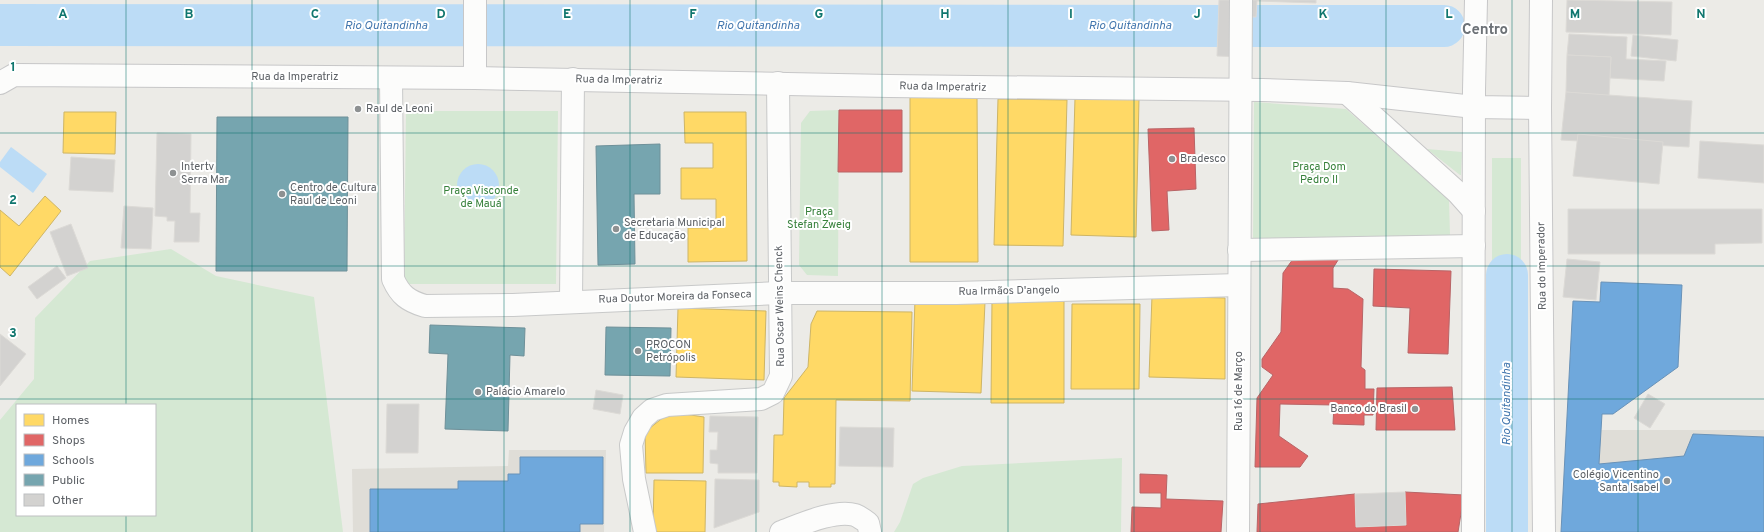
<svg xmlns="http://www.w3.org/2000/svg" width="1764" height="532" font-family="Overpass,sans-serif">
<rect width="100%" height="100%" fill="#ecebe7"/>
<g fill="#dfddd7">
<path d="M1569 430H1764V532H1570Z"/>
<path d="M509 450H606L604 532H353L352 469 508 466Z"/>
</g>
<g fill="#d5e8d3" fill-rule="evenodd">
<path d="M1254 102 1346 109 1449 200 1450 235 1253 242Z"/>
<path d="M839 110 838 276 807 275 799 265 801 123 810 111Z"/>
<path d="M406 111H558L556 284H404Z"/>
<path d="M1427 149 1462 152 1461 175H1460Z"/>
<rect x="1492" y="158" width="29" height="113"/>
<path d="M171 249 216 276 314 297 343 532H0V420L34 379 35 318 90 261ZM17 405H155V515H17Z"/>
<path d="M1122 458 1121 532H894L900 522 913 484 923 478 962 466Z"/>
</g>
<g fill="#bcdcf6">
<path d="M11 147 47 174 33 193 0 167V162Z"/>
<circle cx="478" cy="185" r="21"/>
</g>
<g fill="#ffd966" stroke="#ceb566">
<path d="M977 94 978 262H910V95Z"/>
<path d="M1075 98 1139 99 1136 237 1071 235Z"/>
<path d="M998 99 1067 100 1063 246 994 245Z"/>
<path d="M64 112H116L115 154 63 153Z"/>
<path d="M684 112H746L747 261 688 262V228H716V199H681V168H713V143H685Z"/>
<path d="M45 196 61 211 10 276 0 267V210L19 226Z"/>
<path d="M1152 296 1225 298V379L1149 377Z"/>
<path d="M915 299 985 302 981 393 912 391Z"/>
<path d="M992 299 1064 300V403H991Z"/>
<path d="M1072 304H1140L1139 389H1071Z"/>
<path d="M678 308 766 311 764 380 676 377Z"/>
<path d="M817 311 912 312 910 401 836 400 835 484H831V487H809V482H797V487L779 486V482H773L774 435H783L784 398 808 367 811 324Z"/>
<path d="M670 412 704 417 703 473H646L645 432Z"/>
<path d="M654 480 706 481 705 532H653Z"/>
</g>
<g fill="#e06666" stroke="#b86466">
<path d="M839 110H902V172H838Z"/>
<path d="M1194 128 1196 189 1167 191 1169 230 1152 231 1148 129Z"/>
<path d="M1305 238H1334L1340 257 1333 268V288L1348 289 1363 299 1361 367 1365 370V389H1374L1373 415H1364V425L1333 424 1334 405 1280 404 1279 436 1308 456 1300 467H1255L1257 398 1273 375 1262 367V359L1281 332 1283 273 1298 252H1305Z"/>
<path d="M1374 269 1451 271 1448 354 1408 353 1410 308 1373 306Z"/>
<path d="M1452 387 1455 430H1376L1377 388Z"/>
<path d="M1140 474 1167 475 1166 499 1223 501 1221 532H1131L1132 507 1161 508V493H1140Z"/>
<path d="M1405 492 1464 495 1458 532H1257L1258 504 1355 494 1356 527 1406 525Z"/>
</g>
<g fill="#6fa8dc" stroke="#6992b8">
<path d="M1601 282 1682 285 1678 367 1613 414H1602L1599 464 1684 456 1693 434 1764 437V532H1561L1573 301 1600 302Z"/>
<path d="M520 457H603V524H580V532H370V489H458V481H508V474H520Z"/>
</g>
<g fill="#76a5af" stroke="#6e9099">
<path d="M217 117H348L347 271H216Z"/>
<path d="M660 144V194H634L635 264 598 265 596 146Z"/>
<path d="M430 325 525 328 524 356 510 355 508 431 445 429 448 354 429 353Z"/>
<path d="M606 327 671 328 670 376 605 375Z"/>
</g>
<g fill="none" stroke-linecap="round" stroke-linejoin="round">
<g stroke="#bcdcf6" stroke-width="42">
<path d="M0 25 1444 26"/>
<path d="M1507 275V532"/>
</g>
</g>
<g fill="#d3d2d0" stroke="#dcdad6">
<path d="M1219 0H1316V3L1257 1 1256 17H1247L1245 57 1217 56Z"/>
<path d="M1567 0 1672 2 1671 35 1566 32Z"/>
<path d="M1569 34 1627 37 1626 59 1666 61 1664 81 1610 78 1611 57 1567 55Z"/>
<path d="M1633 35 1678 40 1676 61 1631 56Z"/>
<path d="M1567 55 1611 57 1609 96 1566 92Z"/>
<path d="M1566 92 1692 101 1689 147 1561 140Z"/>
<path d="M157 133 191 134 190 213H200L199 242H174L175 221H167V217L155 216Z"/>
<path d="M1578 134 1663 142 1659 184 1573 176Z"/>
<path d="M1700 141 1764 145V183L1698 178Z"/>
<path d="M71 157 115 160 113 192 69 190Z"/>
<path d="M124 206 153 208 151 249 121 248Z"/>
<path d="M1568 209H1762V243L1715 244V254H1568Z"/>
<path d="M71 224 88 268 67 276 50 232Z"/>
<path d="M1567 259 1600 262 1596 300 1563 297Z"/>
<path d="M57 266 66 278 37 299 28 287Z"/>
<path d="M0 334 26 354 0 386Z"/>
<path d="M596 390 623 395 620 414 593 409Z"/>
<path d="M1648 394 1665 404 1650 428 1634 418Z"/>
<path d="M387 404H419L418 453H386Z"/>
<path d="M710 416 758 417 757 473H718V464L710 463V450H717L718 432H709Z"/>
<path d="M840 427 894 428 893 467 839 466Z"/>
<path d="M715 479 759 480V512L714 528Z"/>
<path d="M1405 492 1406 525 1356 527 1355 494Z"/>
</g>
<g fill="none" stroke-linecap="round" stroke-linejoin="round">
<g stroke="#c8c9c9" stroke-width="24">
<g id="minor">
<path d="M391 78 393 279C400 295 408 301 425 306L513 305 779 293H956L1239 285"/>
<path d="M1239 250 1474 246"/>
<path d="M571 301 573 79"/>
<path d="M645 532 634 479 631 445 635 432 643 418 652 410 667 405 761 399 773 393 781 376 778 83"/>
<path d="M781 532C800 525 835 509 855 515 860 517 864 520 868 523L870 532"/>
<path d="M1238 532 1241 0"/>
</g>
</g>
<g stroke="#c7c7c8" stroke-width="24">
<g id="secondary">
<path d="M1541 0 1540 108 1544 532"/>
<path d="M475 78V0"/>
<path d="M0 83 14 75 475 78 889 86 1262 90 1347 93 1474 107 1540 108"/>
<path d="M1347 93 1457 192 1474 211"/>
<path d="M1473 532 1474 90 1476 0"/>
</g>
</g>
<use href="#minor" stroke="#fcfcfb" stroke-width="22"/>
<use href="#secondary" stroke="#fcfcfb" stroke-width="22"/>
</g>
<path fill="none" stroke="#0f766e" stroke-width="1" stroke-opacity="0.55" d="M126 0V405M252 0V532M378 0V532M504 0V532M630 0V532M756 0V532M882 0V532M1008 0V532M1134 0V532M1260 0V532M1386 0V532M1512 0V532M1638 0V532M0 133H1764M0 266H1764M0 399H1764M126 515V532"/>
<g fill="#8e9192" stroke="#fff" stroke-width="1.5">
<circle cx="358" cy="109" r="4"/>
<circle cx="1172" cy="159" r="4"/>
<circle cx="173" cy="173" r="4"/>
<circle cx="282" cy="194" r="4"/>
<circle cx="616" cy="229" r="4"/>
<circle cx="638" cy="351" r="4"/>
<circle cx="478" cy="392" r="4"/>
<circle cx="1415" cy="409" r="4"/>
<circle cx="1667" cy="481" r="4"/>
</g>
<g text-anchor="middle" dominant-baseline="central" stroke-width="4" stroke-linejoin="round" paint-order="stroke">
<g font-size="11" fill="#5c6065" stroke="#fff">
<text x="295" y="77">Rua da Imperatriz</text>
<text transform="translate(619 80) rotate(1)">Rua da Imperatriz</text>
<text transform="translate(943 87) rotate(1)">Rua da Imperatriz</text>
<text transform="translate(1542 266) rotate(-91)">Rua do Imperador</text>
<text transform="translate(1009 291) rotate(-1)">Rua Irmãos D'angelo</text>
<text transform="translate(675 297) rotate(-2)">Rua Doutor Moreira da Fonseca</text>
<text transform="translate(780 306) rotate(-91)">Rua Oscar Weins Chenck</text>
<text transform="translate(1239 391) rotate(-90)">Rua 16 de Março</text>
</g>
<g font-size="11" fill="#5c6065" stroke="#fff" text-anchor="start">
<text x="366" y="109">Raul de Leoni</text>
<text x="1180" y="159">Bradesco</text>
<text x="181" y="167">Intertv<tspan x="181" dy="13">Serra Mar</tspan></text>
<text x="290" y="188">Centro de Cultura<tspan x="290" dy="13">Raul de Leoni</tspan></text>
<text x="624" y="223">Secretaria Municipal<tspan x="624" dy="13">de Educação</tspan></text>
<text x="646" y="345">PROCON<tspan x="646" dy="13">Petrópolis</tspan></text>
<text x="486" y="392">Palácio Amarelo</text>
<text x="1407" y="409" text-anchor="end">Banco do Brasil</text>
<text x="1659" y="475" text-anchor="end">Colégio Vicentino<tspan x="1659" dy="13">Santa Isabel</tspan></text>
</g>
<g font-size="11" fill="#37813b" stroke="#fff">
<text x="1319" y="167">Praça Dom<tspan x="1319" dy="13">Pedro II</tspan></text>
<text x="481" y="191">Praça Visconde<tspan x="481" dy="13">de Mauá</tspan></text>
<text x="819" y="212">Praça<tspan x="819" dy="13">Stefan Zweig</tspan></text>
</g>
<g font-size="12" font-style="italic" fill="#4377ae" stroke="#fff">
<text x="386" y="26">Rio Quitandinha</text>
<text x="758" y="26">Rio Quitandinha</text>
<text x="1130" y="26">Rio Quitandinha</text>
<text transform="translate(1507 404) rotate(-90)">Rio Quitandinha</text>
</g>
<g font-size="15" font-weight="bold" fill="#6d7277" stroke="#fff">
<text x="1485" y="30">Centro</text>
</g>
</g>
<g font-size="13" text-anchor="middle" font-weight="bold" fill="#0f766e" stroke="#fff" stroke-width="4" stroke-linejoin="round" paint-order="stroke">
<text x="63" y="18">A</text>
<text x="189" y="18">B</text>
<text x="315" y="18">C</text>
<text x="441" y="18">D</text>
<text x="567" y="18">E</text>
<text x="693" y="18">F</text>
<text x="819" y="18">G</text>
<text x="945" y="18">H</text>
<text x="1071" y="18">I</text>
<text x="1197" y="18">J</text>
<text x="1323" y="18">K</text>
<text x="1449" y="18">L</text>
<text x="1575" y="18">M</text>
<text x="1701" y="18">N</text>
<text x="13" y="71">1</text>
<text x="13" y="204">2</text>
<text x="13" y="337">3</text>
</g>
<rect x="16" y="404" width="140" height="112" fill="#ffffff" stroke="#bebfc1"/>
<rect x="24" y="414" width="20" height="12" fill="#ffd966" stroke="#bebfc1"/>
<text x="52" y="424" font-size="12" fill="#5c6065">Homes</text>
<rect x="24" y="434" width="20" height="12" fill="#e06666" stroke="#bebfc1"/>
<text x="52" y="444" font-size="12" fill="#5c6065">Shops</text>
<rect x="24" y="454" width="20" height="12" fill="#6fa8dc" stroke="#bebfc1"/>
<text x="52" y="464" font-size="12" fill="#5c6065">Schools</text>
<rect x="24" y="474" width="20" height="12" fill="#76a5af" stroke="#bebfc1"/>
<text x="52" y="484" font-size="12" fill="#5c6065">Public</text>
<rect x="24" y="494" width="20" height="12" fill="#d3d2d0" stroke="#bebfc1"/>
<text x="52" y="504" font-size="12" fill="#5c6065">Other</text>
</svg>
